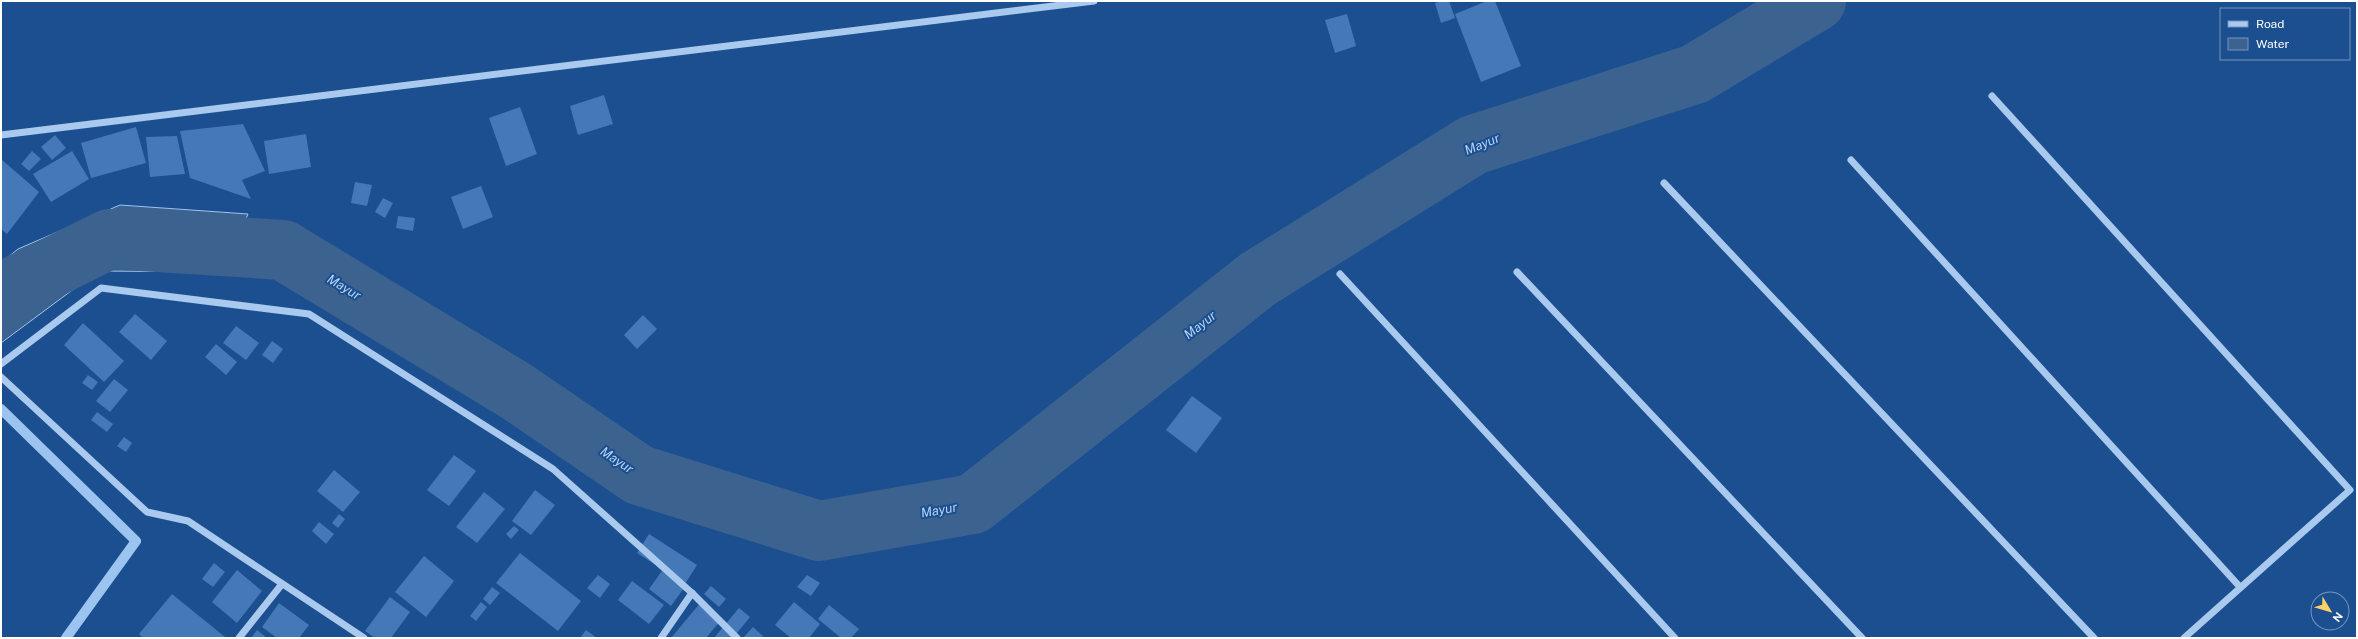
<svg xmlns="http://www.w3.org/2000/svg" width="2358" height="639" font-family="'Public Sans',sans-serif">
<rect width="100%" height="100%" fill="#1b4f8f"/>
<path fill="#3c6290" stroke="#9cc4f0" d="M120 205 248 214 225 272 98 271 1 343V263L18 249Z"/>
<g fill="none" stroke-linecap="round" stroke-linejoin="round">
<path stroke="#9cc4f0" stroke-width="10" d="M1 409 136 541 66 638"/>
<path stroke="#3c6290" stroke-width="60" d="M1 293 109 239 283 250 516 391 639 475 819 531 973 504 1258 279 1473 145 1695 74 1816 1"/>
</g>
<g fill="#4478b7">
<path d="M1442 1H1449L1455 18 1441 23 1435 3Z"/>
<path d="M1487 1H1495L1521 66 1481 82 1455 14Z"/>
<path d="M1347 14 1356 46 1335 53 1325 20Z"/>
<path d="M604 95 613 124 578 135 570 106Z"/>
<path d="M520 107 537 154 506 166 489 118Z"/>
<path d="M243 124 265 171 242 180 251 199 190 178 180 131Z"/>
<path d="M136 127 146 163 91 178 81 143Z"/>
<path d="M306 134 311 167 269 174 264 141Z"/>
<path d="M55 135 66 148 52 160 41 147Z"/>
<path d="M177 136 185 174 150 177 146 137Z"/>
<path d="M32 151 41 159 29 171 21 164Z"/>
<path d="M72 151 89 179 51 202 33 174Z"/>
<path d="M1 159 39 192 7 234 1 229Z"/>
<path d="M355 182 372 185 367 206 351 203Z"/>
<path d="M481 186 493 217 463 229 451 197Z"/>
<path d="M383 198 393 203 385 218 375 212Z"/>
<path d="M398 216 415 218 413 231 396 228Z"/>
<path d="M135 314 167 341 151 360 119 332Z"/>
<path d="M643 315 657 329 637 349 624 335Z"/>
<path d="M83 323 124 361 104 382 64 345Z"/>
<path d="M236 326 259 343 246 360 223 343Z"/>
<path d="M272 341 283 349 273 363 262 355Z"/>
<path d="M216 344 237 362 226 375 205 357Z"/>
<path d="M88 375 98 382 92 390 82 383Z"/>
<path d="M114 379 128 390 110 412 96 401Z"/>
<path d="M1192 396 1222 418 1196 453 1166 430Z"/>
<path d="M97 412 113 424 107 432 91 420Z"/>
<path d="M124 437 132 443 126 452 117 446Z"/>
<path d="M454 455 476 471 449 506 427 490Z"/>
<path d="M334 470 360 492 343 512 317 491Z"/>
<path d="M535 490 555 505 531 535 512 521Z"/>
<path d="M484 492 505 509 477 543 456 527Z"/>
<path d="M339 514 345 519 338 528 332 523Z"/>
<path d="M319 522 334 534 326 544 312 531Z"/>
<path d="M514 526 519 530 511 539 506 534Z"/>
<path d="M649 534 697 565 685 584 637 553Z"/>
<path d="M520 553 581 601 558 631 496 583Z"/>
<path d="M424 556 454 581 426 617 395 592Z"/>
<path d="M214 563 225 572 213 587 202 579Z"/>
<path d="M237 570 262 591 237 623 212 602Z"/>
<path d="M662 571 684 588 671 606 649 589Z"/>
<path d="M598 575 610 584 600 598 587 588Z"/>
<path d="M807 575 820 583 811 596 797 587Z"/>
<path d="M632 581 664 605 649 624 618 600Z"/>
<path d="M711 586 726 599 719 607 704 594Z"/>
<path d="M492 587 500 593 490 605 483 599Z"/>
<path d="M172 594 225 637 224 638H143L139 634Z"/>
<path d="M390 597 410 612 391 638H375L365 631Z"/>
<path d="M481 602 487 607 476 621 470 616Z"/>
<path d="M701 602 722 619 706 638H671Z"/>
<path d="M794 602 820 624 809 638H791L775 625Z"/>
<path d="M279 603 309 625 299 638H277L262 627Z"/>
<path d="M829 605 859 629 851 638H841L818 619Z"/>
<path d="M739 608 750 617 733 638H714Z"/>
<path d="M753 627 765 638H743Z"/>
<path d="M257 630 267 638H251Z"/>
<path d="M586 630 597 638H580Z"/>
</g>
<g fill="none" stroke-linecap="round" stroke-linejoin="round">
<g stroke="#a9c9ee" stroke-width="7">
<path d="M1992 96 2350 490 2184 638"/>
<path d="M1 135 1094 1"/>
<path d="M1851 160 2240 587"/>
<path d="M1664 183 2094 638"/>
<path d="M1517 272 1862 638"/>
<path d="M1340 274 1675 638"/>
<path d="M1 364 101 288 309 314 553 469 692 593 737 638"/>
<path d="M1 377 147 512 188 521 364 638"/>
<path d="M239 638 282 584"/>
<path d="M661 638 692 593"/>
</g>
</g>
<g text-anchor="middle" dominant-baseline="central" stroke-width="4" stroke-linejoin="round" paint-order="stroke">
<g font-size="13" font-style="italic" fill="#b5d3f5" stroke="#1b4f8f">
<text transform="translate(1482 144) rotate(-22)">Mayur</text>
<text transform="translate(344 287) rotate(31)">Mayur</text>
<text transform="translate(1200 325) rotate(-38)">Mayur</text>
<text transform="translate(617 460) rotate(34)">Mayur</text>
<text transform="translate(939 510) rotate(-10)">Mayur</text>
</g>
</g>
<rect width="2358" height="639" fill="none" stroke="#ffffff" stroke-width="4"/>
<rect x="2220" y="8" width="130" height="52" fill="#1b4f8f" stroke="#7695bc"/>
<rect x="2228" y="21" width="20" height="6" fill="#a9c9ee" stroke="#7695bc"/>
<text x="2256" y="28" font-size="12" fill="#ffffff">Road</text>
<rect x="2228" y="38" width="20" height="12" fill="#3c6290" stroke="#7695bc"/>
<text x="2256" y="48" font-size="12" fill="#ffffff">Water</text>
<g transform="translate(2330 611) rotate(128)"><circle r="19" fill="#1b4f8f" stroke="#7695bc"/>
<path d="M0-3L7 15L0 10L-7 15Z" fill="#ffd166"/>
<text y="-6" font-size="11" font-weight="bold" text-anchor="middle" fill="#ffffff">N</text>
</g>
</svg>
